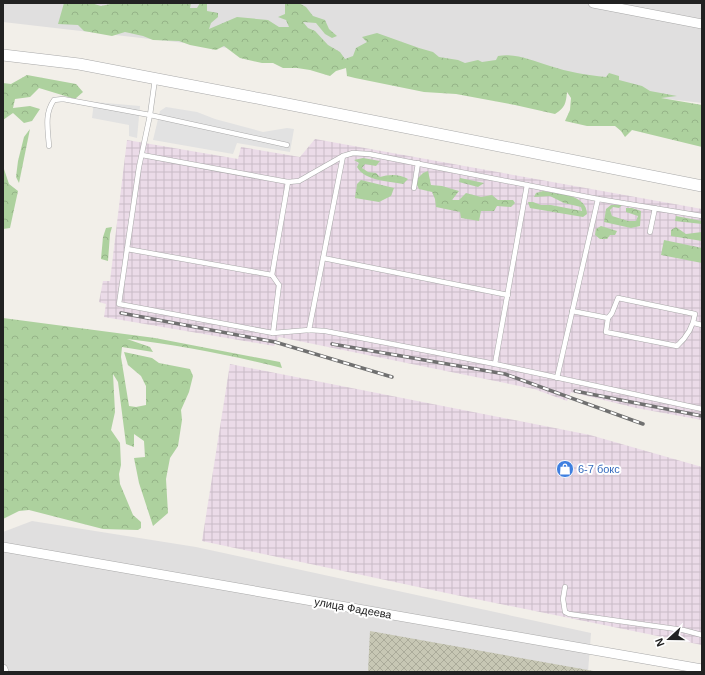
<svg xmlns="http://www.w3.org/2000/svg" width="705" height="675" font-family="Helvetica,sans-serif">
<defs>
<pattern id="industrial-grid" width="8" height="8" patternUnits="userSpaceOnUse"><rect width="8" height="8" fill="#ebdbe8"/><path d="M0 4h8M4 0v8" fill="none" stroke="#c9bcc7"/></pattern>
<pattern id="construction-cross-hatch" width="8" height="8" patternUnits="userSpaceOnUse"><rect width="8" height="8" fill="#c7c7b4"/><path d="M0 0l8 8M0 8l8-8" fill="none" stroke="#abab9a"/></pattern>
<pattern id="forest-crowns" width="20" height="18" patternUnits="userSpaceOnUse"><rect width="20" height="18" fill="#add19e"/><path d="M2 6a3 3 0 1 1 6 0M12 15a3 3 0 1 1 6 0" fill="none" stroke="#95b388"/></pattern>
</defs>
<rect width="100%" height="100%" fill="#f2efe9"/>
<g fill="#e0dfdf">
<path d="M3 3H702V103L3 22Z"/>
<path d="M32 521 196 547 591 633 588 672H3V532Z"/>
</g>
<g fill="url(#industrial-grid)">
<path d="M315 139 702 209V420L636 408 571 392 567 401 534 389 279 337 274 346 104 317 106 304 99 302 103 281H110L127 140 238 159 241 147 300 157Z"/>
<path d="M230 364 590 435 702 467V645L451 594 202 541Z"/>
</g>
<path fill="url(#construction-cross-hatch)" d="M370 631 599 672H368Z"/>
<g fill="url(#forest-crowns)">
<path d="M64 3H91L101 6 115 3H191L190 8H197L200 3H207V11L218 13V17L211 23 209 29 237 17 268 20 279 27H289L286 20 278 17 285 14V3H299L306 7 313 16 325 20 329 29 337 36 332 38 325 34 316 23 303 22 308 28 315 31 328 45 340 52 345 59 353 56 356 48 367 42 362 37 377 33 419 48 433 52 439 57 458 60 465 63 478 60 482 62 496 60 498 56C517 53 532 61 550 66 568 72 586 75 606 77L609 73 619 76V80L642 86 650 91 677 96 661 98 702 105V147L632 130 625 137 621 131 615 126H587L565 121 570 110 571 98 567 92C566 103 565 108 555 114L515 105 456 94 424 92 355 78 347 76 346 68 336 71 330 76 310 70 297 68H283L273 63H262L240 58 224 46 216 50 190 45 179 41 153 40 143 36 125 32 112 36 84 31 78 25 58 24Z"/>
<path d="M27 75 76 84 83 92 75 99 39 88 30 97 15 99 13 108 30 106 40 109 32 121 24 123 13 113 3 120V83L11 84Z"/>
<path d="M30 129 19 183 16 177 18 161 24 137Z"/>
<path d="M363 158 380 161 376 166 365 164 362 168 368 172 376 173 380 177C389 174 400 174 408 179L403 184C388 181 365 181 357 167L359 163 354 160Z"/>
<path d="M3 166 9 184 18 191 10 228 3 229Z"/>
<path d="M428 171 431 185 442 186 459 191 452 200H459L466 193 481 197 492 195 498 200H513L515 203 511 207 497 206 494 211H481L479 221 461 218 460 212 436 207 435 199 432 192 419 189 415 181 423 173Z"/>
<path d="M460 178 484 183 478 187 459 182Z"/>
<path d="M361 180 394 188 391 196 379 202 355 198 357 184Z"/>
<path d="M543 191C558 194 587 194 587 214L583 217 530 208 528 202H533L541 205H551L582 211 581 207 564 203 550 196 534 197 536 193Z"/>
<path d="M611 205H622L619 208 613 207 610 210 612 216 628 221H636L638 216 626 212V208H632L641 211 640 226 631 228 604 222 606 209Z"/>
<path d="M676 216 702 221V224L675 221Z"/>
<path d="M601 226 617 231 615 235H610L607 239H600L595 235 596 229Z"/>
<path d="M112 227 110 234 108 261 101 259 103 237 106 228Z"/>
<path d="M676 227 686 234 702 232V241L671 236V230Z"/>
<path d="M664 240 702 248V263L661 255Z"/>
<path d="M3 318 155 338 280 362 282 368C230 355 179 345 127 339L150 347 153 352 122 347 121 357 129 406 136 407 146 405V386L141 376 128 365 124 352 152 358 159 363 190 369 193 376 189 392 181 410 182 420 178 446 170 458 166 479 168 513 153 526 139 483 134 458 145 457 144 441 134 434V447L126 444 118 382 113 374 115 412 111 430 120 443 121 465 119 474 120 484 133 515 141 522V528L138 530 103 529 29 510 19 511 3 519Z"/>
</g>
<g fill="#e2e2e2">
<path d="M94 102 140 106 137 138 129 136V125L92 118Z"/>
<path d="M166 107 197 112 215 119 263 132 287 128 294 129 290 152 237 143 233 154 153 140 160 111Z"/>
</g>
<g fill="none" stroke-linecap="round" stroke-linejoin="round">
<g stroke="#a9a9a9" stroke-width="5.5">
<g id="service">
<path d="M155 79 150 115 139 167 119 304 273 333 309 330 325 331 495 364 702 409"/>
<path d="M49 146C48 130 44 114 54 100L63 99 150 115 287 145"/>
<path d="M142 155 288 182 299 181 306 177 343 156 353 153 369 154 598 199 702 216"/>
<path d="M414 188 418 163"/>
<path d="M650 232 655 208"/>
<path d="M127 249 272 275"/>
<path d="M323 258 508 295"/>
<path d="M618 298 695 314C693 328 687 337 677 346L606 332 608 318 612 313Z"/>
<path d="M572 311 608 318"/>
<path d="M694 323 702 325"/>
<path d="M309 330 343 156"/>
<path d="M273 333 279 285 272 275 288 182"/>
<path d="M495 364 527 185"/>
<path d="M557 378 598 199"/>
<path d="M565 587 563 599 565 612 569 614 683 630 702 635"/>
</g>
</g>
<g stroke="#a9a9a9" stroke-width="10">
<g id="minor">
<path d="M593 3 702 24"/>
<path d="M3 547 702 669"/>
<path d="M3 669 4 672"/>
</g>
</g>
<g stroke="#a9a9a9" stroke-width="12">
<path id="tertiary" d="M3 55 79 64 267 100 702 186"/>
</g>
<use href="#service" stroke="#fff" stroke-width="4.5"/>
<use href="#minor" stroke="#fff" stroke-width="9"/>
<use href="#tertiary" stroke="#fff" stroke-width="11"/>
<g stroke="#707070" stroke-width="3.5">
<g id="rail">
<path d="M121 313 275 342 392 377"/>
<path d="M332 344 505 374 643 424"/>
<path d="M575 391 702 416"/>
</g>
</g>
<use href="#rail" stroke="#fff" stroke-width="2" stroke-dasharray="6" stroke-linecap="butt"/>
</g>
<defs>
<g id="shop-disc" transform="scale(0.9)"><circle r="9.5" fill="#3f7fe0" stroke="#fff"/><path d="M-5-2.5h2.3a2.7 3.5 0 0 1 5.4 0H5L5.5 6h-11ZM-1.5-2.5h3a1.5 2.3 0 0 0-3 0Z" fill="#fff"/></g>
</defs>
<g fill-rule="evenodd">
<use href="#shop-disc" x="565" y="469"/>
</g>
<g text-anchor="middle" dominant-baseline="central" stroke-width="4" stroke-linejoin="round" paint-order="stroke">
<g font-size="11" fill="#366cbe" stroke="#fff" text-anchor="start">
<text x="578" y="469">6-7 бокс</text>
</g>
<g font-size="11" fill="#222" stroke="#fff">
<text transform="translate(353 608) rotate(10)">улица Фадеева</text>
</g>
</g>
<rect width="705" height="675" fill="none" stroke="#222222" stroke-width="8"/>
<g transform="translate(669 639) rotate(249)" stroke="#ffffff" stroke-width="3" paint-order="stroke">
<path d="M0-3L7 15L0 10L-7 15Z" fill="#222222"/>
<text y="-6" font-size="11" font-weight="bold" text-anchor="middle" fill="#222222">N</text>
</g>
</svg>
